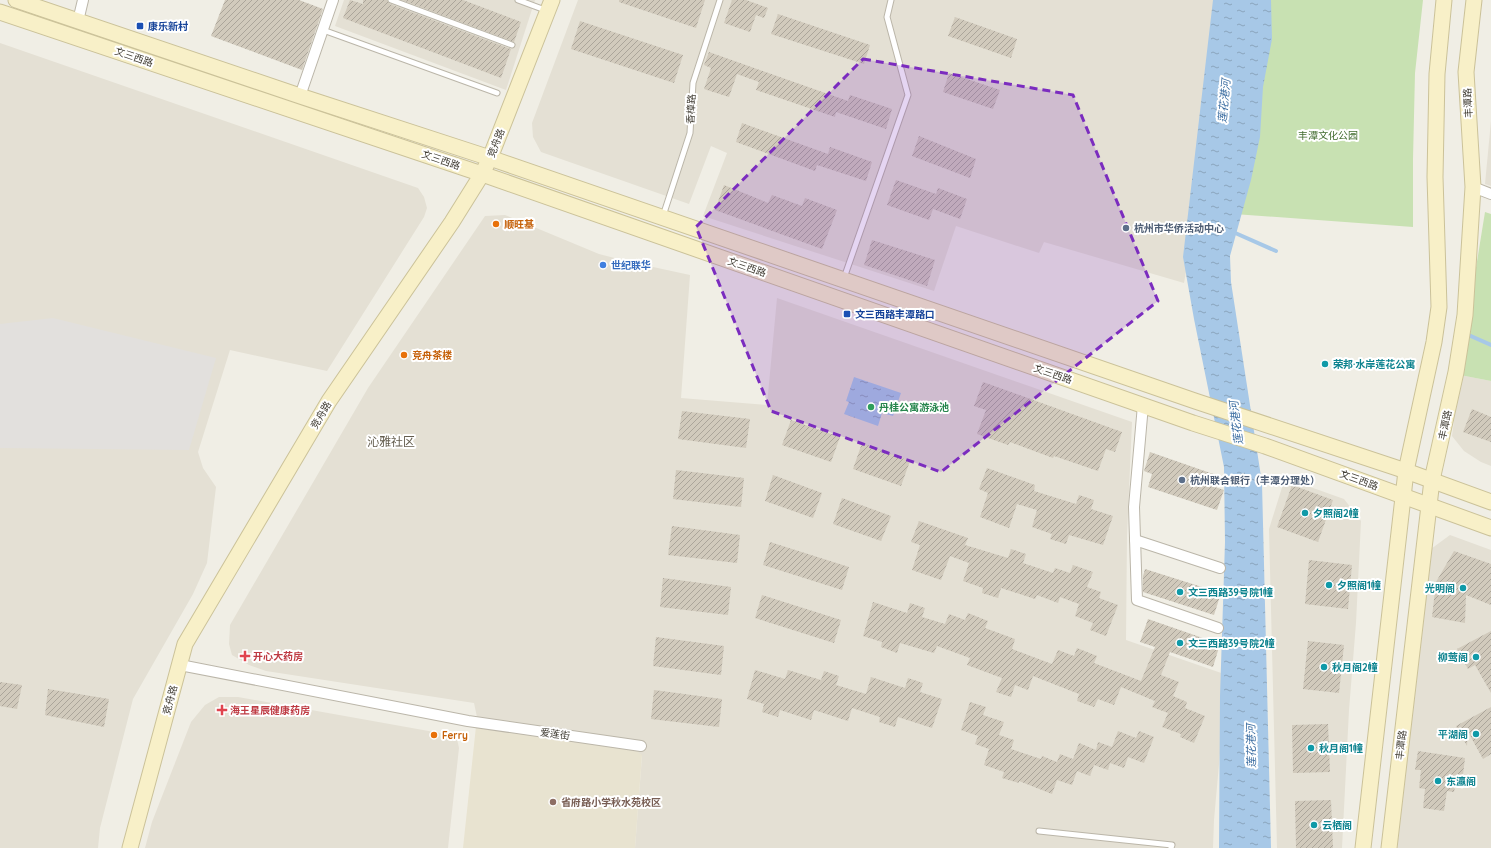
<svg xmlns="http://www.w3.org/2000/svg" width="1491" height="848" font-family="Quicksand,'Noto Sans SC',sans-serif">
<defs>
<pattern id="water-ripples" width="26" height="14" patternUnits="userSpaceOnUse"><rect width="26" height="14" fill="#a7c8e7"/><path d="M2 4q2-2 4 0t4 0M15 11q2-2 4 0t4 0" fill="none" stroke="#8aa4bc"/></pattern>
<pattern id="building-hatch" width="6" height="6" patternUnits="userSpaceOnUse"><rect width="6" height="6" fill="#d1cabc"/><path d="M-1 1l2-2M0 6l6-6M5 7l2-2" fill="none" stroke="#aba59a"/></pattern>
</defs>
<rect width="100%" height="100%" fill="#f0eee5"/>
<g fill="#e4e0d4">
<path d="M344 0H535L506 90 335 26Z"/>
<path d="M578 0H1234L1184 283 1044 242 1039 253 956 226 934 291 703 216 727 153 711 146 689 204 541 152 533 137 532 123Z"/>
<path d="M0 43 418 188 424 197 427 208 424 217 327 371 230 350 198 452 203 468 216 487 207 563 193 594 133 699 100 828 98 848H0Z"/>
<path d="M1491 121V186L1485 184Z"/>
<path d="M505 215 599 254 630 262 690 275 681 398 767 405 777 298 1132 422 1127 536 1126 640 1227 675 1214 820 1213 848H635L642 756 625 743 477 717 474 703 266 671 249 665 232 655 229 644 230 625 368 388 485 216Z"/>
<path d="M1460 375 1491 381V466L1481 462 1464 451 1452 436Z"/>
<path d="M1285 478 1344 499 1361 521 1356 623 1349 710 1342 848H1277L1269 529Z"/>
<path d="M1450 535 1491 550V848H1397L1431 549Z"/>
<path d="M219 697H238L451 735 457 739 459 748 448 848H145L152 822 191 722 205 705Z"/>
</g>
<path fill="#e8e3d0" d="M477 717 625 743 642 755 635 848H463Z"/>
<g fill="#c8e1b2">
<path d="M1258 0H1423L1415 73 1413 159V227L1234 214Z"/>
<path d="M1485 212 1491 214V381L1460 375 1469 337 1475 274Z"/>
</g>
<path fill="#e2e0dd" d="M53 318 216 358 189 450 0 448V324Z"/>
<g fill="url(#water-ripples)">
<path d="M1213 0H1271L1272 39 1263 87 1260 137 1251 180 1230 256 1231 282 1262 483 1271 848H1219L1220 696 1225 542 1224 467 1194 319 1183 257Z"/>
<path d="M854 377 901 393 893 416 882 413 878 426 844 414 849 402 846 401Z"/>
</g>
<g fill="none" stroke-linecap="round" stroke-linejoin="round">
<g stroke="#a7c8e7" stroke-width="4">
<path d="M1233 232 1276 251"/>
<path d="M1464 333 1491 345"/>
</g>
</g>
<g fill="url(#building-hatch)">
<path d="M225 0H299L323 9 302 70 211 36Z"/>
<path d="M350 0 363 4V0H387L390 4 511 49 501 78 343 18Z"/>
<path d="M402 0H463L521 22 514 42Z"/>
<path d="M619 0H705L696 28 619 2Z"/>
<path d="M732 0H746L768 8 764 18 756 15 750 32 724 23Z"/>
<path d="M778 14 870 45 864 64 771 34Z"/>
<path d="M955 17 1017 39 1011 58 948 36Z"/>
<path d="M580 21 683 55 674 83 571 49Z"/>
<path d="M709 52 848 101 850 95 892 109 886 129 836 112 835 117 756 90 759 82 737 74 729 97 704 89 711 68 704 65Z"/>
<path d="M949 73 1000 90 993 109 943 92Z"/>
<path d="M742 123 828 154 830 147 872 162 866 181 817 165 815 171 736 142Z"/>
<path d="M919 136 976 159 970 178 912 156Z"/>
<path d="M896 180 936 194 938 188 967 199 960 219 933 209 929 220 887 205Z"/>
<path d="M724 185 768 203 772 195 802 206 805 198 837 210 822 249 715 210Z"/>
<path d="M872 240 935 260 927 286 864 265Z"/>
<path d="M983 382 1122 432 1115 452 1106 449 1098 471 1054 456 1053 458 1010 442 1008 445 977 434 986 410 974 406Z"/>
<path d="M1472 409 1491 417V442L1463 432Z"/>
<path d="M682 411 750 419 746 448 678 439Z"/>
<path d="M791 420 840 437 831 462 782 445Z"/>
<path d="M862 443 910 461 901 486 853 469Z"/>
<path d="M1150 452 1216 475 1212 486 1224 490 1217 510 1148 487 1152 474 1144 471Z"/>
<path d="M987 468 1035 485 1034 491 1076 504 1079 495 1094 500 1091 509 1113 516 1103 545 1069 535 1066 544 1050 539 1052 534 1032 527 1037 510 1017 504 1009 528 980 517 988 493 979 489Z"/>
<path d="M676 470 744 478 741 507 673 499Z"/>
<path d="M773 475 822 493 813 518 765 501Z"/>
<path d="M1292 485 1333 500 1318 542 1277 527Z"/>
<path d="M842 498 891 516 881 541 833 524Z"/>
<path d="M919 521 968 538 965 545 1008 558 1011 549 1026 554 1023 563 1053 573 1055 568 1070 573 1073 565 1093 572 1087 587 1101 592 1099 598 1118 605 1106 636 1090 630 1093 623 1075 616 1079 604 1060 597 1058 603 1037 595 1035 599 1001 588 998 598 982 593 983 588 963 581 969 563 950 556 941 580 912 570 920 545 911 542Z"/>
<path d="M672 526 740 535 737 563 668 555Z"/>
<path d="M770 542 849 567 842 590 763 565Z"/>
<path d="M1454 551 1491 564V605L1466 595 1465 623 1432 617 1436 582Z"/>
<path d="M1309 560 1352 565 1348 609 1305 604Z"/>
<path d="M1145 569 1221 593 1214 615 1143 592V576Z"/>
<path d="M663 578 731 587 728 615 660 607Z"/>
<path d="M762 595 841 620 834 643 755 618Z"/>
<path d="M873 602 907 613 910 603 925 608 922 617 945 624 949 614 965 620 968 613 988 621 985 628 1015 639 1012 649 1052 664 1058 650 1074 656 1077 648 1097 656 1094 663 1141 681 1155 647 1140 642 1148 619 1220 644 1213 667 1170 652 1161 675 1179 682 1173 696 1187 702 1185 708 1205 716 1194 743 1180 737 1181 734 1162 727 1168 713 1152 707 1155 701 1121 687 1114 705 1098 699 1094 707 1077 701 1079 694 1033 676 1028 690 1015 685 1011 697 996 692 1002 678 967 665 970 658 937 646 934 653 900 643 897 653 881 647 882 642 863 636Z"/>
<path d="M1491 631V693L1475 665 1468 669 1457 649Z"/>
<path d="M656 637 724 646 721 675 653 666Z"/>
<path d="M1308 641 1344 645 1339 693 1303 689Z"/>
<path d="M755 670 785 679 788 670 821 680 824 671 839 676 836 685 866 694 871 677 905 688 908 678 923 683 920 692 942 699 932 728 898 717 895 727 879 722 880 717 852 708 848 721 814 710 811 720 780 710 778 717 762 712 764 704 747 699Z"/>
<path d="M0 682 22 685 17 709 0 706Z"/>
<path d="M48 689 109 699 104 727 45 715Z"/>
<path d="M654 690 722 699 719 727 651 719Z"/>
<path d="M970 702 986 707 983 715 1004 722 999 735 1014 740 1011 749 1041 759 1042 756 1057 762 1060 754 1073 759 1079 743 1096 750 1098 742 1112 747 1118 731 1136 738 1139 731 1154 737 1144 763 1128 757 1124 768 1110 763 1108 770 1094 765 1090 776 1077 771 1072 785 1057 780 1052 794 1019 781V783L1002 778 1004 772 984 765 989 749 975 744 978 736 961 730Z"/>
<path d="M1491 707V754L1483 759 1468 732 1467 746 1456 726Z"/>
<path d="M1328 724 1330 772 1293 773 1292 725Z"/>
<path d="M1418 751 1465 758 1463 775 1457 774 1454 792 1447 791 1444 811 1423 808 1425 789 1419 788 1421 770H1415Z"/>
<path d="M1331 800 1333 848H1296L1295 801Z"/>
</g>
<g fill="none" stroke-linecap="round" stroke-linejoin="round">
<g stroke="#bbb6a9" stroke-width="7">
<g id="lane">
<path d="M391 0 512 45"/>
<path d="M518 0 545 10"/>
<path d="M323 30 497 93"/>
<path d="M663 216 690 133 693 83 720 0"/>
<path d="M844 278 908 95 887 17 891 0"/>
<path d="M1039 831 1172 845 1171 848"/>
</g>
</g>
<g stroke="#bbb6a9" stroke-width="12">
<g id="street">
<path d="M78 21 83 0"/>
<path d="M300 96 333 0"/>
<path d="M1473 187 1491 194"/>
<path d="M1143 405 1134 507 1137 600 1218 628"/>
<path d="M1135 540 1220 568"/>
<path d="M180 665 468 721 641 746"/>
</g>
</g>
<g stroke="#cbc299" stroke-width="17">
<g id="secondary">
<path d="M16 0 300 96 490 158 1195 401 1406 471 1491 502"/>
<path d="M0 12 482 174 1193 423 1265 446 1491 528"/>
<path d="M130 848 185 644 329 401 452 222 482 174 490 158 552 0"/>
<path d="M1363 848 1406 471 1434 342 1439 307 1435 177 1437 74 1444 0"/>
<path d="M1389 848 1432 480 1456 372 1465 315 1473 187 1466 72 1474 0"/>
</g>
</g>
<use href="#lane" stroke="#fff" stroke-width="5"/>
<use href="#street" stroke="#fff" stroke-width="10"/>
<use href="#secondary" stroke="#f8f0c8" stroke-width="15"/>
</g>
<path fill="#7b2cbf" fill-opacity="0.2" stroke="#7b2cbf" stroke-width="3" stroke-dasharray="8 5" stroke-linejoin="round" d="M863 59 1073 95 1158 301 941 472 771 411 696 227Z"/>
<g fill="#1a4fb4" stroke="#fff" stroke-width="1.5">
<rect x="136" y="22" width="8" height="8" rx="2"/>
<rect x="843" y="310" width="8" height="8" rx="2"/>
</g>
<g fill="#e8710a" stroke="#fff" stroke-width="1.5">
<circle cx="496" cy="224" r="4"/>
<circle cx="404" cy="355" r="4"/>
<circle cx="434" cy="735" r="4"/>
</g>
<g fill="#5c6f8a" stroke="#fff" stroke-width="1.5">
<circle cx="1126" cy="228" r="4"/>
<circle cx="1182" cy="480" r="4"/>
</g>
<circle fill="#3f7fe0" stroke="#fff" stroke-width="1.5" cx="603" cy="265" r="4"/>
<g fill="#0f9aa8" stroke="#fff" stroke-width="1.5">
<circle cx="1325" cy="364" r="4"/>
<circle cx="1305" cy="513" r="4"/>
<circle cx="1329" cy="585" r="4"/>
<circle cx="1463" cy="588" r="4"/>
<circle cx="1180" cy="592" r="4"/>
<circle cx="1180" cy="643" r="4"/>
<circle cx="1476" cy="657" r="4"/>
<circle cx="1324" cy="667" r="4"/>
<circle cx="1476" cy="734" r="4"/>
<circle cx="1311" cy="748" r="4"/>
<circle cx="1438" cy="781" r="4"/>
<circle cx="1314" cy="825" r="4"/>
</g>
<circle fill="#2e9e5b" stroke="#fff" stroke-width="1.5" cx="871" cy="407" r="4"/>
<g fill="#e0444e" stroke="#fff" stroke-width="1.5">
<path d="M243 650h4v4h4v4h-4v4h-4v-4h-4v-4h4z"/>
<path d="M220 704h4v4h4v4h-4v4h-4v-4h-4v-4h4z"/>
</g>
<circle fill="#8d6e63" stroke="#fff" stroke-width="1.5" cx="553" cy="802" r="4"/>
<g text-anchor="middle" dominant-baseline="central" stroke-width="4" stroke-linejoin="round" paint-order="stroke">
<g font-size="10" font-weight="bold" fill="#164399" stroke="#fff" text-anchor="start">
<text x="148" y="26">康乐新村</text>
<text x="855" y="314">文三西路丰潭路口</text>
</g>
<g font-size="10" fill="#423e35" stroke="#fff">
<text transform="translate(134 57) rotate(19)">文三西路</text>
<text transform="translate(1468 103) rotate(-93)">丰潭路</text>
<text transform="translate(691 109) rotate(-87)">香樟路</text>
<text transform="translate(496 143) rotate(-68)">竞舟路</text>
<text transform="translate(441 160) rotate(19)">文三西路</text>
<text transform="translate(747 267) rotate(19)">文三西路</text>
<text transform="translate(1053 374) rotate(19)">文三西路</text>
<text transform="translate(321 415) rotate(-59)">竞舟路</text>
<text transform="translate(1445 425) rotate(-78)">丰潭路</text>
<text transform="translate(1359 480) rotate(20)">文三西路</text>
<text transform="translate(170 700) rotate(-75)">竞舟路</text>
<text transform="translate(555 734) rotate(8)">爱莲街</text>
<text transform="translate(1401 745) rotate(-83)">丰潭路</text>
</g>
<g font-size="10" fill="#426d30" stroke="#fff">
<text x="1328" y="135">丰潭文化公园</text>
</g>
<g font-size="10" font-weight="bold" fill="#c56008" stroke="#fff" text-anchor="start">
<text x="504" y="224">顺旺基</text>
<text x="412" y="355">竞舟茶楼</text>
<text x="442" y="735">Ferry</text>
</g>
<g font-size="10" font-weight="bold" fill="#4e5e75" stroke="#fff" text-anchor="start">
<text x="1134" y="228">杭州市华侨活动中心</text>
<text x="1190" y="480">杭州联合银行（丰潭分理处）</text>
</g>
<g font-size="10" font-weight="bold" fill="#366cbe" stroke="#fff" text-anchor="start">
<text x="611" y="265">世纪联华</text>
</g>
<g font-size="10" font-weight="bold" fill="#0d838f" stroke="#fff" text-anchor="start">
<text x="1333" y="364">荣邦·水岸莲花公寓</text>
<text x="1313" y="513">夕照阁2幢</text>
<text x="1337" y="585">夕照阁1幢</text>
<text x="1455" y="588" text-anchor="end">光明阁</text>
<text x="1188" y="592">文三西路39号院1幢</text>
<text x="1188" y="643">文三西路39号院2幢</text>
<text x="1468" y="657" text-anchor="end">柳莺阁</text>
<text x="1332" y="667">秋月阁2幢</text>
<text x="1468" y="734" text-anchor="end">平湖阁</text>
<text x="1319" y="748">秋月阁1幢</text>
<text x="1446" y="781">东瀛阁</text>
<text x="1322" y="825">云栖阁</text>
</g>
<g font-size="10" font-weight="bold" fill="#27864d" stroke="#fff" text-anchor="start">
<text x="879" y="407">丹桂公寓游泳池</text>
</g>
<g font-size="10" font-weight="bold" fill="#be3a42" stroke="#fff" text-anchor="start">
<text x="253" y="656">开心大药房</text>
<text x="230" y="710">海王星辰健康药房</text>
</g>
<g font-size="10" font-weight="bold" fill="#785e54" stroke="#fff" text-anchor="start">
<text x="561" y="802">省府路小学秋水苑校区</text>
</g>
<g font-size="11" font-style="italic" fill="#3b6da1" stroke="#fff">
<text transform="translate(1224 101) rotate(-85)">莲花港河</text>
<text transform="translate(1236 423) rotate(-97)">莲花港河</text>
<text transform="translate(1251 746) rotate(-91)">莲花港河</text>
</g>
<g font-size="12" fill="#645d4e" stroke="#fff">
<text x="391" y="441">沁雅社区</text>
</g>
</g>
</svg>
